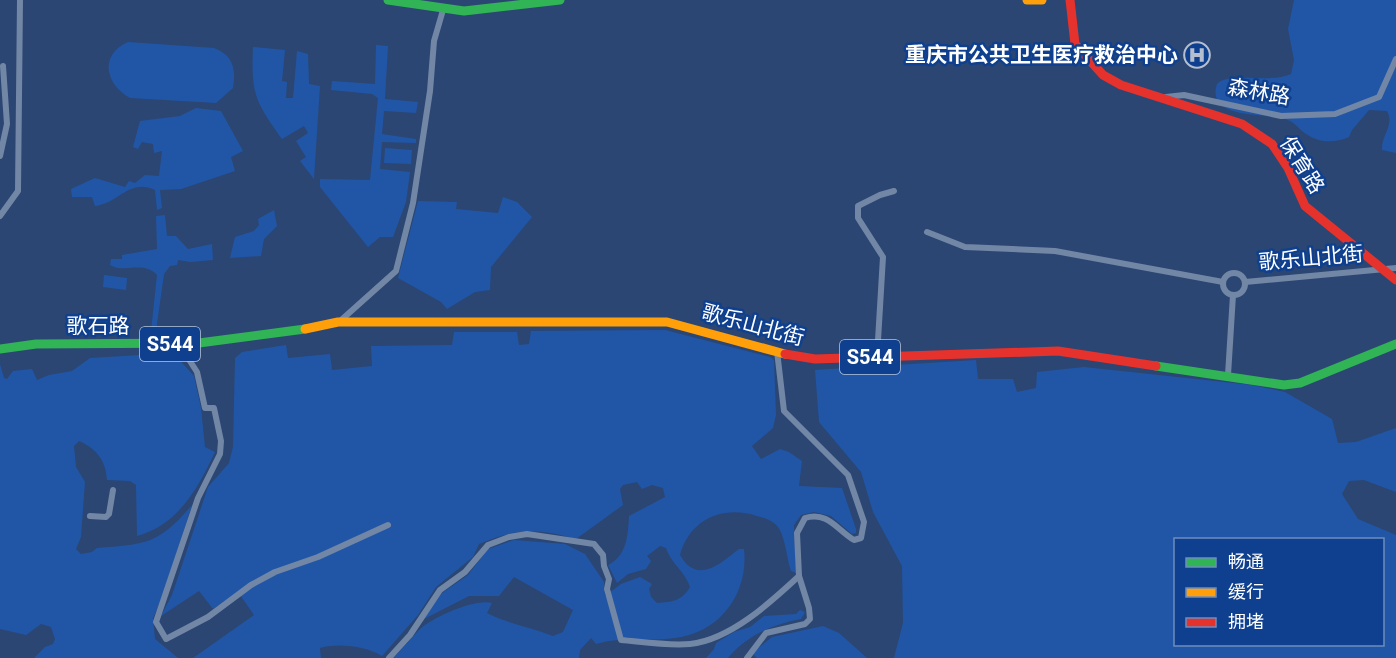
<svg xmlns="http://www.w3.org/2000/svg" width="1396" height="658" font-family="Roboto,'Noto Sans SC',sans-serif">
<rect width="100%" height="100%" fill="#2b4672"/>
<g fill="#2156a7" fill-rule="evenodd">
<path d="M1294 0H1396V153L1382 150C1381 135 1395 125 1387 111L1369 110 1352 130 1349 137C1332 144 1317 143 1302 131 1298 127 1293 122 1288 120 1269 112 1205 121 1217 84 1229 71 1268 84 1291 74L1294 60 1288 29Z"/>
<path d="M128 42 214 48C233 55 236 69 233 88L216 103 130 98C105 84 99 55 128 42Z"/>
<path d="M376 45 388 46 385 99 418 102 416 113 384 111 382 134 416 139V143L382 142 380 169 410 172 406 202 393 237H380L368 247 320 187V179L370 180 378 98 372 94 331 90 332 81 375 84Z"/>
<path d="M253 47 285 50 282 81 287 82 286 98H293L297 51 308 54 309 84 320 86 314 179 300 161 306 157 296 141 308 133 304 126 282 139C255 101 251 94 253 47Z"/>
<path d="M196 108 221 111 243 151 231 157 235 171 181 189 160 190 162 208 157 210 155 190C129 178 118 204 95 206L92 197H72L71 189 95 178 125 187 129 181 135 183 145 175 159 176 162 151 154 153 153 144 142 142 138 149 133 147 140 121 180 116Z"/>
<path d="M385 148 412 150 411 164 384 163Z"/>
<path d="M503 197 517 202 532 217 491 267 490 290 475 292 447 309 441 302 398 278 418 201 457 202 456 209 498 213Z"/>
<path d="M274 210 277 226 264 239 261 256 230 258 235 237 254 231 259 225 258 219Z"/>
<path d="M165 215 167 236H176L188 249 212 244 213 260 190 262 178 260 177 265 170 266 164 274 156 331H151L157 275C143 260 125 274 110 265L111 259H122V255L157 249 156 216Z"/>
<path d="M104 275 127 278 126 290 103 287Z"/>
<path d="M665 330 770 357 774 360 776 415 773 428 752 446 761 459 780 449 789 452 802 461 799 486 842 488 856 529V533L852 534 831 516 814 512 801 515 794 525 796 573 791 571C787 559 785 536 778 527 772 520 765 518 757 516 723 505 690 519 680 555 697 585 720 564 739 549H744C749 593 720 633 675 638 648 642 623 636 596 644L591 638 580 650 579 658H393C403 649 410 639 419 630 431 618 475 598 492 603L487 613C508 624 531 627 553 636L563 632 573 610 514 577 499 596H469L422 620 442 593 468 575 488 549 514 540 565 544 585 554 604 582 605 596 621 584 640 577 652 584 649 589 651 597 657 603C672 602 682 601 690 587 685 571 671 564 666 548L660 546 647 556 651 561 646 569 628 574 617 583 608 565C627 556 628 535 629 516L665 497 663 488 652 485 642 489 637 482 623 485 620 489 623 505 576 539C537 528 517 528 479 544L473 557 436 587 418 615 382 656C366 646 339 643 320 648L321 658H193L254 615 238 592 213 609 199 591 161 616 172 595 208 487 229 463 233 447 235 358 242 352 286 345 288 358 330 354 332 370 372 366 371 346 452 345 454 332H517L519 345 529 344 531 331Z"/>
<path d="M173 353 194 376 201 408 205 447 215 452C198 488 178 525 137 536L136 485 130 481 107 480C106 461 97 449 79 441L74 446 76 467 85 482 81 537 76 549 81 554 92 552 97 548C146 544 158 545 192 505L163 596 153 618 155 639 178 658H34L45 647 53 644 55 639 51 627 41 624 26 635 0 629V364L4 378 7 379 13 371 32 369 37 380 49 375 72 371 90 358Z"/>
<path d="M976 360 978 379H1013L1017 392 1036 388 1037 372 1084 367 1252 385 1285 392 1332 419 1338 443 1356 442 1396 428V492L1364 480 1349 481 1342 494 1358 519 1396 535V658H894L903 623 902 566 873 512 861 472 819 422 815 370ZM1176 540H1382V644H1176Z"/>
<path d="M800 610 805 612 801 619C773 624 746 636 728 658H706L714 649 716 643 734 632 750 627 764 616 796 614Z"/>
<path d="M823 626 839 633 867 658H757L752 653 772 637Z"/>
</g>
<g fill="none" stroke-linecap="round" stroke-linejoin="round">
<g stroke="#7287a5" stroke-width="6">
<path d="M1166 97 1184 95 1281 116 1335 114 1379 97 1396 59"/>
<path d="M0 156 7 124 3 66"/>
<path d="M0 216 18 191 20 0"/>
<path d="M927 232 965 247 1055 251 1223 282"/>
<circle cx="1234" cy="284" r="11"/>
<path d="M1245 282 1396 268"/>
<path d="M339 322 396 271 413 203 430 91 434 41 443 10"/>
<path d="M179 344 197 372 205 408H214L221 441 220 454 198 498 156 622 166 639 208 617 251 585 275 572 318 557 388 525"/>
<path d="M877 357 883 257 858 218V206L880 195 894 191"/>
<path d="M1228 375 1233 295"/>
<path d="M90 516 106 517 109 514 113 490"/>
<path d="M389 658 410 635 440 590 465 572 488 545 509 537 527 534 594 544 603 555 604 566 609 579 607 589 621 640C643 642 668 646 690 644 730 640 771 602 799 576L797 533 805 518C828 511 837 530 854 540L861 538 864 522 848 475 784 411 777 351"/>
<path d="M747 658 766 633 805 624 810 619 809 608 799 576"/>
</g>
<g stroke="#30b455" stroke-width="9">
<path d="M388 0 464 11 560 0"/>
<path d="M0 349 36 344 199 343 305 329"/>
<path d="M1156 366 1284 385 1300 383 1396 344"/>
</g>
<g stroke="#ff9f0a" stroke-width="9">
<path d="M1027 0H1042"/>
<path d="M305 329 338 322H667L785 354"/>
</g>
<g stroke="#e5322d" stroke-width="9">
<path d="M1070 0 1075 44 1103 75 1121 85 1242 124 1272 144 1288 168 1305 206 1396 280"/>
<path d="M785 354 815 359 1058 351 1156 366"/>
</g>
</g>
<defs>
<g id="hospital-ring" transform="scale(1.35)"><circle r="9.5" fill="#0e408f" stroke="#b5bece" stroke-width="1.5"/><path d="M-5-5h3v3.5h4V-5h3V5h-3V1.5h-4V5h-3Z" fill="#b5bece"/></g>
</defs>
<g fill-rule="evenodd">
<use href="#hospital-ring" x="1197" y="55"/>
</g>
<g text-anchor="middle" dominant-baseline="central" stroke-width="5" stroke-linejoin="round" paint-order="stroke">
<g fill="#0e408f" stroke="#b7c6dd" stroke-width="1.5">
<rect x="140" y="327" width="60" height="34" rx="4.5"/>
<rect x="840" y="340" width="60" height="34" rx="4.5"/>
</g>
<g font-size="20" font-weight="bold" fill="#fff">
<text x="170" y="344">S544</text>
<text x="870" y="357">S544</text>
</g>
<g font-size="21" font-weight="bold" fill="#fff" stroke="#0e408f" text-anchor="end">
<text x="1178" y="55">重庆市公共卫生医疗救治中心</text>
</g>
<g font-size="21" fill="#fff" stroke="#0e408f">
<text transform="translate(1259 92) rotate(10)">森林路</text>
<text transform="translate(1302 165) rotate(58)">保育路</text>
<text transform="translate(1311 258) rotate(-5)">歌乐山北街</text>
<text transform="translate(753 325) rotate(15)">歌乐山北街</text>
<text x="98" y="326">歌石路</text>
</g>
</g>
<rect x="1174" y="538" width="210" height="108" fill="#0e408f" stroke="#6e8cbc" stroke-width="1.5"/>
<rect x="1186" y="558" width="30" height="9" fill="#30b455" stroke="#6e8cbc" stroke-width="1.5"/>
<text x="1228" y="568" font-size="18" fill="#ffffff">畅通</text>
<rect x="1186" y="588" width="30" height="9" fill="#ff9f0a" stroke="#6e8cbc" stroke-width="1.5"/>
<text x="1228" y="598" font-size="18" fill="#ffffff">缓行</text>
<rect x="1186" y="618" width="30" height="9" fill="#e5322d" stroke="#6e8cbc" stroke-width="1.5"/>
<text x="1228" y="628" font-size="18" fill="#ffffff">拥堵</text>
</svg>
